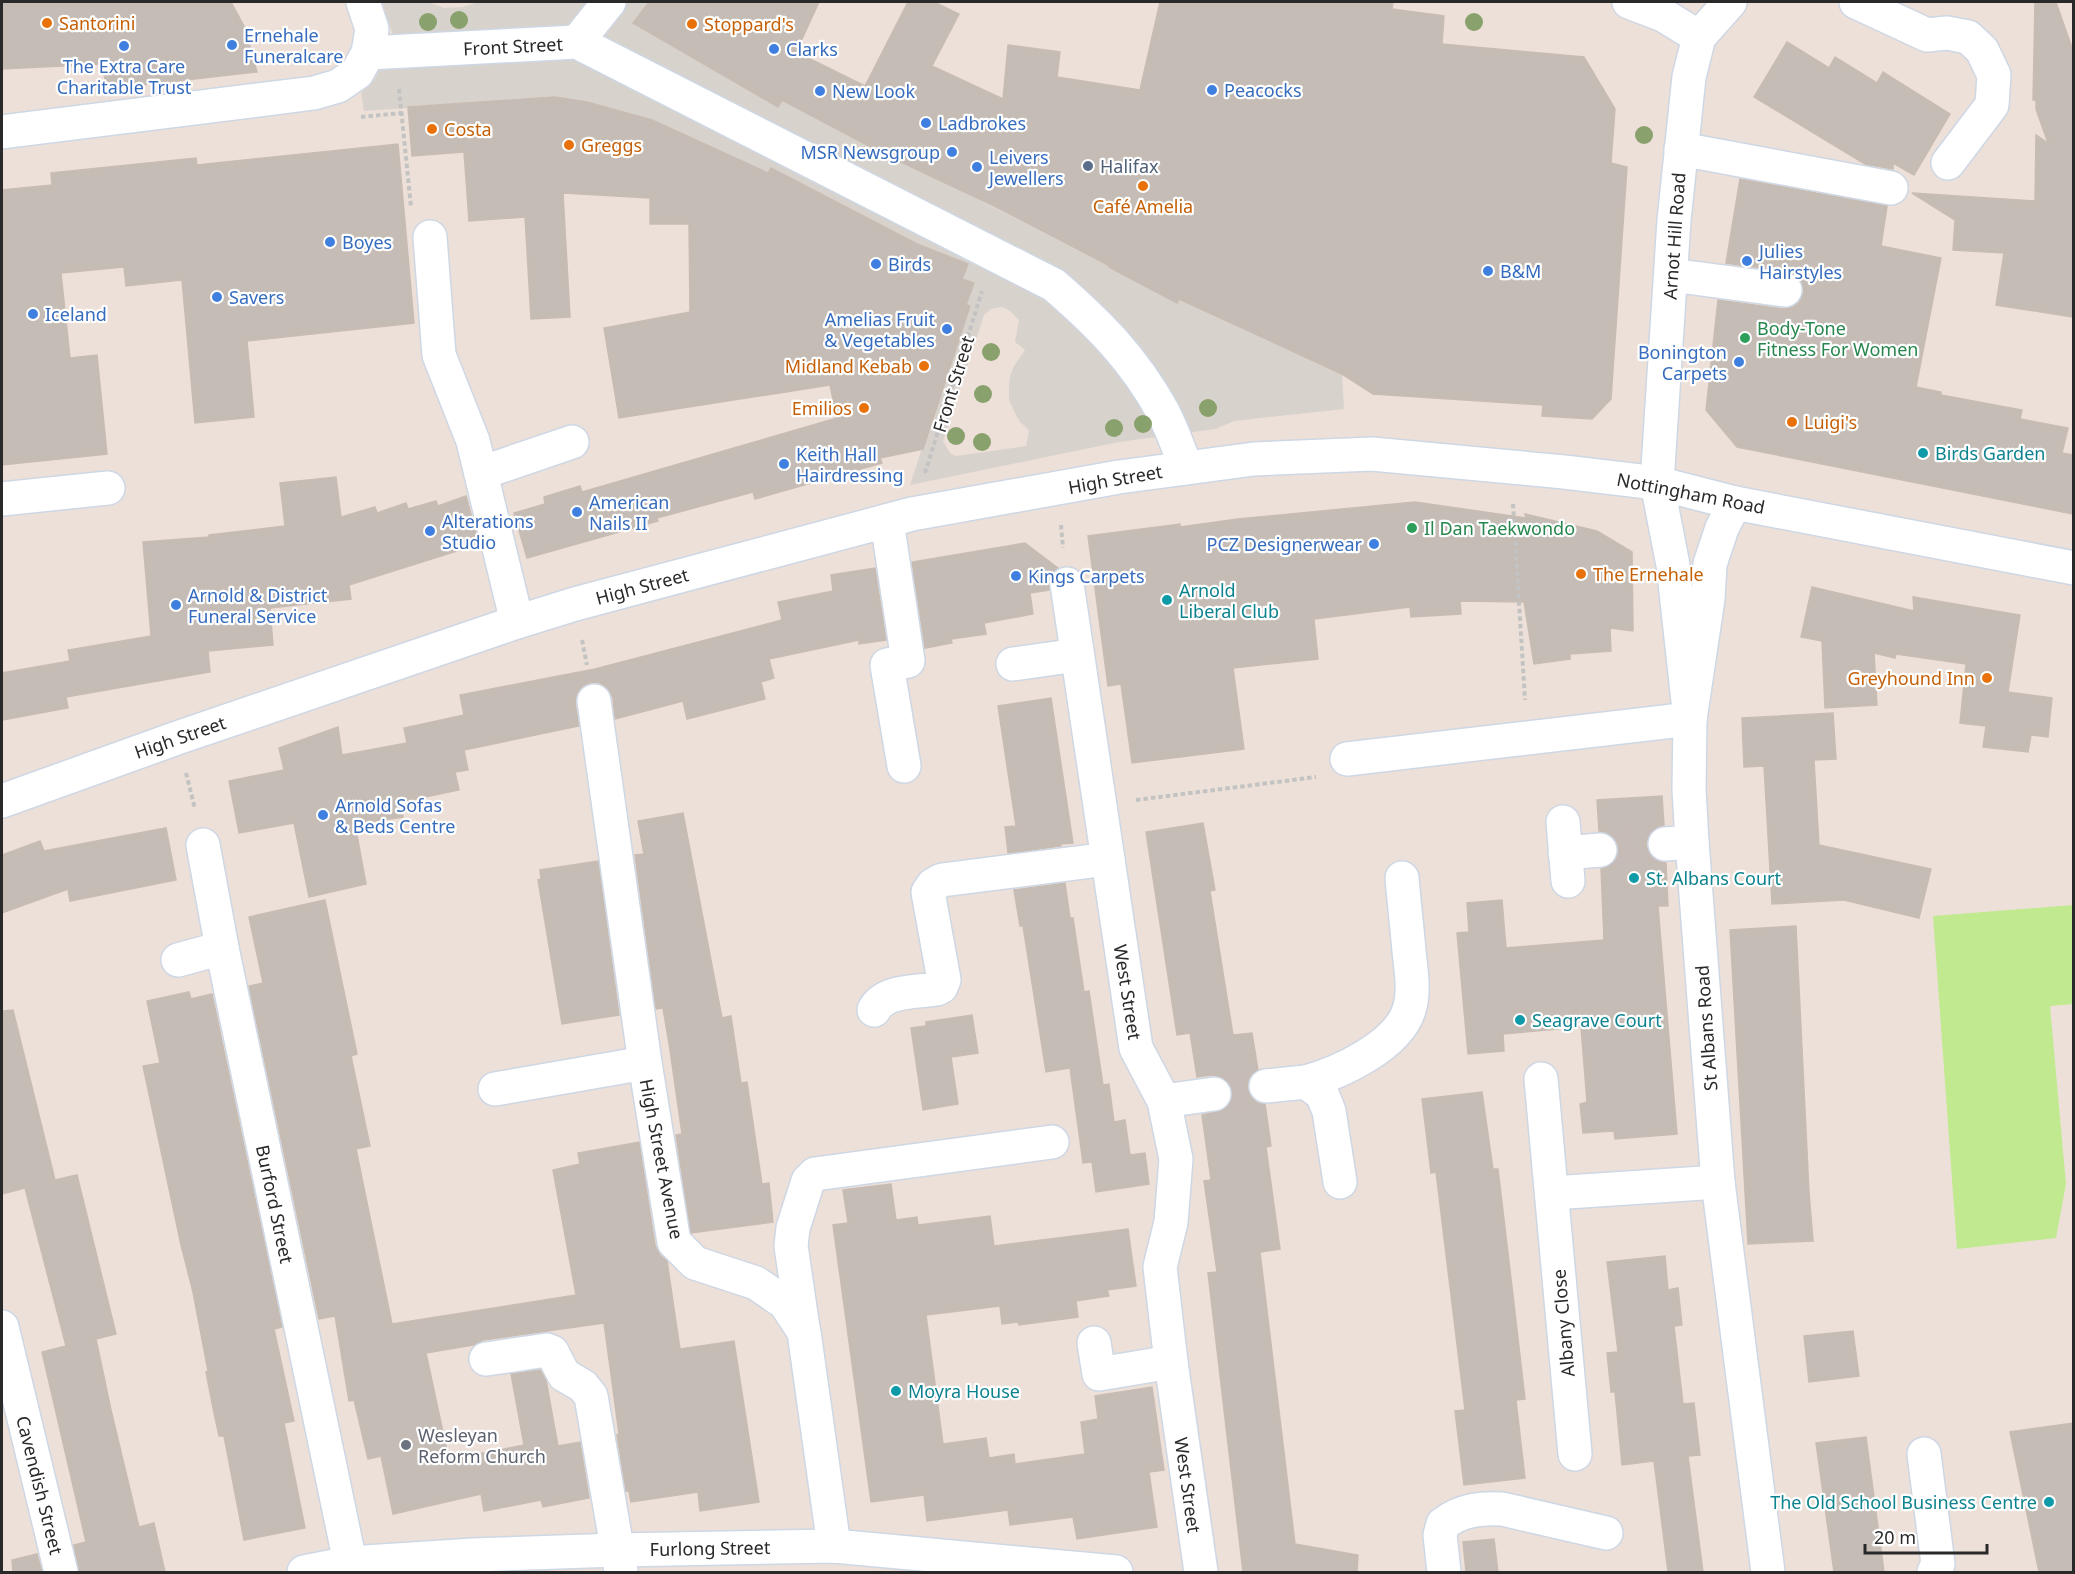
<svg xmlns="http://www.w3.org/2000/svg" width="2075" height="1574" font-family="'Noto Sans',sans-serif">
<rect width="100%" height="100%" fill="#ede0d9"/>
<path fill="#c1ea90" d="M2073 905V1004L2050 1006 2066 1184 2056 1238 1957 1249 1933 916Z"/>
<path fill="#d8d2cd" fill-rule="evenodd" d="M382 2H428L444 8 463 7 478 2H649L633 23 778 106 782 100 1097 260 1342 374 1344 409 1234 421 1215 429 1119 442 910 485 969 306 966 305 973 283 962 279 968 264 919 245 771 168 768 174 650 119 587 102 553 97 364 111 361 92 375 79 394 38ZM1002 307 1010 311 1019 320 1015 342 1025 350 1014 366 1010 376 1009 387V400L1014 411 1020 422 1029 430 1026 446 956 456 950 453 943 441 984 315 991 309Z"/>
<g fill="#c4bcb5" stroke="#c8bcb3" stroke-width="1.5">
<path d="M2 2H231L245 28 257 72 106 89 103 64 2 69Z"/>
<path d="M649 2H819L796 52 865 86 908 2H934L959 14 932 66 1003 99 1008 45 1060 52 1057 77 1140 90 1160 2H1393L1392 9 1444 16 1442 44 1584 57 1615 109 1611 163 1627 167 1611 399 1592 419 1542 416 1543 405 1373 394 1342 374 1179 299 1177 303 1109 267 1110 266 992 205 886 155 782 100 778 107 633 23Z"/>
<path d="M2035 2H2056L2073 51V317L1996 305 2004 253 1953 250 1955 220 1912 193 2035 201 2036 135 2048 143 2036 109V100H2033Z"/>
<path d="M1787 42 1829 68 1835 57 1877 83 1883 72 1950 114 1914 175 1893 163V169L1865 164 1754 97Z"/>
<path d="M555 97 587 102 652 120 768 173 771 168 917 244 968 264 962 279 974 283 966 305 970 306 923 449 880 458 882 463 755 499 753 492 657 518 658 521 527 558 514 513 545 504 544 497 580 486 582 492 837 418 830 385 619 418 604 328 690 312 689 224H650V198L563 193 570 317 531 319 525 217 469 221 464 152 412 156 408 107Z"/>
<path d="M398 144 414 323 247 341 254 417 195 423 182 280 126 286 124 267 61 273 70 358 97 355 107 454 2 465V190L52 185 51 173 196 158 197 165Z"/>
<path d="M1740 179 1887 206 1881 246 1941 258 1916 387 1941 392V395L2022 410 2020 419 2068 428 2062 453 2073 455V514L1737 447 1706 410 1718 300 1783 309 1793 307 1799 302 1804 292 1802 283 1797 276 1788 272 1726 263Z"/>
<path d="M336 477 341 517 375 507 377 513 406 503 408 509 436 501 438 506 466 496 479 544 349 585 351 599 270 608 273 645 208 651 210 672 66 697 68 708 2 720V673L70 661 68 650 151 636 143 542 209 537V535L285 526 280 483Z"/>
<path d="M1415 502 1526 518 1525 514 1597 531 1632 552 1633 631 1610 628 1611 651 1570 654V659L1534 664 1524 602 1460 601 1461 614 1411 617 1410 607 1314 619 1318 659 1233 668 1244 749 1132 763 1121 684 1108 686 1088 536 1180 524V527L1238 519Z"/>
<path d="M1025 543 1058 568 1050 577 1049 590 1030 593 1033 614 984 623 986 634 951 639 952 643 925 648 912 562Z"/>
<path d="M875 568 886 640 859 644V640L769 659 774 678 761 682 765 699 687 719 683 701 615 719 613 698 608 689 600 683 592 682 583 686 577 693 575 703 579 726 464 750 468 770 455 772 459 790 401 802 403 817 355 824 366 884 309 897 294 823 239 833 229 781 284 770 279 748 338 727 342 755 407 743 404 728 464 715 460 695 595 669 782 620 778 602 833 591 831 575Z"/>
<path d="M1812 587 1914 611 1913 597 2020 615 2008 692 2052 698 2048 737 2031 735 2028 752 1983 747 1986 726 1960 723 1966 664 1896 654 1895 658 1874 653 1877 705 1825 708 1822 641 1801 637Z"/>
<path d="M1051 698 1073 843 1060 844 1061 846 1008 853 1005 827 1016 826 998 706Z"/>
<path d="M1833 713 1836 759 1814 760 1819 845 1931 869 1919 918 1844 900 1772 904 1764 766 1744 767 1742 718Z"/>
<path d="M1662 796 1664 825 1654 829 1648 836 1646 845 1650 855 1657 861 1666 863 1668 906H1658L1677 1134 1615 1139 1614 1131 1583 1133 1580 1104 1587 1102 1581 1027 1503 1034 1504 1051 1468 1054 1457 933 1469 932 1467 903 1502 900 1506 948 1604 940 1601 869 1611 865 1617 858 1619 849 1615 839 1607 833 1599 831 1597 800Z"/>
<path d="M683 813 722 1018 731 1016 741 1083 747 1082 762 1184 769 1183 773 1222 691 1233 676 1135 682 1134 670 1050 663 1008 656 1009 635 855 644 854 638 821Z"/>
<path d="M1203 823 1215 890 1210 891 1233 1035 1252 1033 1258 1070 1249 1078 1247 1088 1251 1097 1258 1103 1265 1104 1271 1146 1266 1147 1280 1249 1260 1252 1295 1544 1358 1555 1357 1572H1243L1208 1273 1217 1272 1204 1181 1211 1180 1202 1115 1225 1109 1231 1102 1233 1092 1229 1083 1222 1077 1211 1075 1197 1077 1190 1033 1177 1035 1146 832Z"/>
<path d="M166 828 176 880 70 901 68 889 2 913V855L40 841 44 851Z"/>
<path d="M598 861 619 1015 562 1024 538 880 541 879 540 870Z"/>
<path d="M1065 883 1070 918H1073L1084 992 1089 991 1103 1085 1109 1084 1114 1122 1125 1120 1130 1155 1145 1153 1149 1184 1096 1192 1092 1162 1083 1163 1070 1068 1046 1072 1023 926H1020L1014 890Z"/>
<path d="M325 900 357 1054 351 1056 370 1146 356 1149 392 1324 576 1295 553 1170 580 1164 578 1153 639 1142 655 1245 660 1255 667 1261 680 1349 734 1341 759 1502 700 1511 698 1492 631 1502 629 1491H626L617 1435 619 1434 604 1323 483 1340 473 1345 426 1353 449 1460 524 1445 511 1374 540 1370 546 1380 558 1446 580 1442 589 1498 543 1507 541 1500 484 1511 481 1494 393 1514 381 1456 368 1459 354 1400 349 1401 335 1316 319 1319 249 986 263 983 249 917Z"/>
<path d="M1796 926 1809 1192 1813 1241 1748 1244 1730 930Z"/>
<path d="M189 992 191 999 212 994 282 1327 274 1329 294 1421 284 1423 305 1528 244 1540 224 1436H219L213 1408 206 1372 208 1371 193 1292 181 1245 143 1066 160 1063 147 1001Z"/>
<path d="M13 1010 55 1180 77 1175 116 1334 96 1339 111 1410 139 1527 154 1523 165 1572H79L74 1545 86 1542 42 1352 66 1346 25 1188 2 1194V1011Z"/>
<path d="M972 1015 978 1053 951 1057 958 1104 923 1110 911 1028 926 1026V1022Z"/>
<path d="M1482 1092 1493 1169H1498L1516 1321 1525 1399 1516 1400 1525 1478 1464 1485 1455 1411 1465 1410 1436 1172 1431 1173 1422 1099Z"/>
<path d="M891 1184 896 1220 917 1217 918 1225 990 1216 994 1246 1128 1229 1136 1286 1107 1290 1109 1296 1076 1301 1078 1317 1019 1325 1018 1322 1002 1324 1000 1306 926 1315 943 1444 986 1438 989 1458 1014 1454 1015 1464 1085 1454 1081 1422 1098 1419 1095 1396 1152 1387 1164 1470 1149 1472 1157 1527 1077 1539 1073 1517 1010 1525 1008 1510 927 1521 924 1495 871 1502 833 1225 848 1223 843 1190Z"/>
<path d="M1665 1256 1668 1290 1678 1288 1682 1325 1674 1326 1683 1404 1694 1403 1700 1455 1688 1456 1703 1572H1668L1654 1461 1622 1465 1615 1392H1611L1607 1353 1618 1352 1607 1262Z"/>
<path d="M1853 1331 1859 1376 1809 1382 1804 1336Z"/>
<path d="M2073 1423V1572H2039L2010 1432Z"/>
<path d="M1866 1437 1884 1572H1834L1816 1443Z"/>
<path d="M1494 1539 1498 1572H1466L1463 1542Z"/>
<path d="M37 1554 42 1572H13L12 1560Z"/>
</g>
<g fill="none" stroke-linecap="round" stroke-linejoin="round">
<g stroke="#c6bbb6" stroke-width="33" stroke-dasharray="33 16" stroke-linecap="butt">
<path d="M1600 850 1665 844"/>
<path d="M1214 1094 1266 1086"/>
</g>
<g stroke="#ced7e4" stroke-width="36">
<g id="minor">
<path d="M1629 2 1663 15 1699 37"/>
<path d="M1730 2 1699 37 1689 77 1674 220 1657 483 1673 565 1690 719 1689 789 1692 842 1718 1182 1768 1572"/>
<path d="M1856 2 1927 35 1947 33 1968 37 1982 50 1994 75 1992 105 1948 163"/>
<path d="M577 42 609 2"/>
<path d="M368 53 577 42 1054 285C1099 324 1134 359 1163 412 1172 429 1179 449 1186 468"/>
<path d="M2 132 314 93 338 86 357 73 368 53 372 29 363 2"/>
<path d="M1681 149 1891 188"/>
<path d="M430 237 439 355 473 441 517 622"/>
<path d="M1671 275 1785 290"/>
<path d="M481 473 572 442"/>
<path d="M2 499 108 488"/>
<path d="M887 521 908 661 887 665 904 766"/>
<path d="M1067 584 1136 1048 1164 1101 1176 1159 1171 1222 1160 1267 1171 1362 1201 1572"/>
<path d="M1013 664 1077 655"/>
<path d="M594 701 645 1063 674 1242 695 1263 756 1283 785 1303 804 1332 834 1546"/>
<path d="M1347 759 1690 719 1708 599 1710 564 1722 528 1735 503"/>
<path d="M2 801 177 738 517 622 575 604 912 514 1119 477 1254 459 1372 454 1564 472 1657 483 1735 503 2074 568"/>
<path d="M1563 822 1568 881"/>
<path d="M1665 844 1692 842"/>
<path d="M203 845 222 948 352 1572"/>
<path d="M1565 853 1600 850"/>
<path d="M178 960 222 948"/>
<path d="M874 1010C884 990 917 992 937 989L941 987 944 980 928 892 933 885 942 880 1108 859"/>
<path d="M1541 1079 1575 1454"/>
<path d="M1306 1082C1339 1073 1398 1046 1409 1010 1415 991 1411 971 1409 951 1407 927 1404 902 1402 878"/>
<path d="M1266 1086 1306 1082 1322 1094 1329 1111 1340 1182"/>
<path d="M495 1089 645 1063"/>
<path d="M1164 1101 1214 1094"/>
<path d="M1552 1193 1718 1182"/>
<path d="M2 1327 61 1572"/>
<path d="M803 1328 791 1246 793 1228 808 1181 815 1174 1052 1142"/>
<path d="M1094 1343 1099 1374 1171 1362"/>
<path d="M486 1359 547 1350 552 1352 564 1375 583 1386 591 1396 621 1571"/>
<path d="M1924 1454 1938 1564 1934 1572"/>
<path d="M304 1572 350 1563 473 1555 617 1550 834 1546 1116 1572"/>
<path d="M1444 1572 1440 1535 1443 1524C1461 1510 1480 1508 1502 1509L1606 1533"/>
</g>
</g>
<g stroke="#c3c3c3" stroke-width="4" stroke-dasharray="4.5 3" stroke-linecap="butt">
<path d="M399 89 411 207"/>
<path d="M361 117 402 113"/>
<path d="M925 473 982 291"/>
<path d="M1513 504 1525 700"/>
<path d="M1061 525 1063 548"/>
<path d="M582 640 587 665"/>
<path d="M186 773 195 809"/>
<path d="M1136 800 1316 777"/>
</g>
<use href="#minor" stroke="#fff" stroke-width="33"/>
</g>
<g fill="#89a16c">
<circle cx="459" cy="20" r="9"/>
<circle cx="428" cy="22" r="9"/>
<circle cx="1474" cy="22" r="9"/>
<circle cx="1644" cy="135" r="9"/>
<circle cx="991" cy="352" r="9"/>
<circle cx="983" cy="394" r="9"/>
<circle cx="1208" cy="408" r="9"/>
<circle cx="1143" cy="424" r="9"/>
<circle cx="1114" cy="428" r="9"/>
<circle cx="956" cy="436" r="9"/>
<circle cx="982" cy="442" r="9"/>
</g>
<g fill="#e8710a" stroke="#fff" stroke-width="2">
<circle cx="47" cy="23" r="6"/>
<circle cx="692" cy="24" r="6"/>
<circle cx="432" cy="129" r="6"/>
<circle cx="569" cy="145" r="6"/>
<circle cx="1143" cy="186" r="6"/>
<circle cx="924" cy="366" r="6"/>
<circle cx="864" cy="408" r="6"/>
<circle cx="1792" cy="422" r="6"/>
<circle cx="1581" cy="574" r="6"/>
<circle cx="1987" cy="678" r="6"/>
</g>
<g fill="#3f7fe0" stroke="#fff" stroke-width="2">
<circle cx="232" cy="45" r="6"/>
<circle cx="124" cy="46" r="6"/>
<circle cx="774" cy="49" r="6"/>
<circle cx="1212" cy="90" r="6"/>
<circle cx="820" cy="91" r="6"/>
<circle cx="926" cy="123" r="6"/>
<circle cx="952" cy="152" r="6"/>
<circle cx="977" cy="167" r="6"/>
<circle cx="330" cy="242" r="6"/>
<circle cx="1747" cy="261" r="6"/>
<circle cx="876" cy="264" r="6"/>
<circle cx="1488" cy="271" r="6"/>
<circle cx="217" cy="297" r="6"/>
<circle cx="33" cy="314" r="6"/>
<circle cx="947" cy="329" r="6"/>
<circle cx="1739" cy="362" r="6"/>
<circle cx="784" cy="464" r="6"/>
<circle cx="577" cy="512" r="6"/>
<circle cx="430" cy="531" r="6"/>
<circle cx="1374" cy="544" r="6"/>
<circle cx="1016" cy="576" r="6"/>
<circle cx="176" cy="605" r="6"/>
<circle cx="323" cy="815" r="6"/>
</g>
<circle fill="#5c6f8a" stroke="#fff" stroke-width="2" cx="1088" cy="166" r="6"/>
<g fill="#2e9e5b" stroke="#fff" stroke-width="2">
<circle cx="1745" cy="338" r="6"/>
<circle cx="1412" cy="528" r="6"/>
</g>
<g fill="#0f9aa8" stroke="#fff" stroke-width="2">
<circle cx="1923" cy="453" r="6"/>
<circle cx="1167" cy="600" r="6"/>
<circle cx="1634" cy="878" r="6"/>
<circle cx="1520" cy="1020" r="6"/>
<circle cx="896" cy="1391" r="6"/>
<circle cx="2049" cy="1502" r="6"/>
</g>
<circle fill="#6b7280" stroke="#fff" stroke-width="2" cx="406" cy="1445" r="6"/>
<g text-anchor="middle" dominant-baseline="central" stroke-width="4.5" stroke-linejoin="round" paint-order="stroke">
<g font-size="18" fill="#c56008" stroke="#fff" text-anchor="start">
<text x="59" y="23">Santorini</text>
<text x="704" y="24">Stoppard's</text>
<text x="444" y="129">Costa</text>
<text x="581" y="145">Greggs</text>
<text x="1143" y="206" text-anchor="middle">Café Amelia</text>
<text x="912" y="366" text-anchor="end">Midland Kebab</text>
<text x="852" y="408" text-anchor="end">Emilios</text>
<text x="1804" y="422">Luigi's</text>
<text x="1593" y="574">The Ernehale</text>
<text x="1975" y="678" text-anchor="end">Greyhound Inn</text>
</g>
<g font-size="18" fill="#366cbe" stroke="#fff" text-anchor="start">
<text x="244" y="35">Ernehale<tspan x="244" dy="21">Funeralcare</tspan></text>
<text x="786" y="49">Clarks</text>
<text x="124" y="66" text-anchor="middle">The Extra Care<tspan x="124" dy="21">Charitable Trust</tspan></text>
<text x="1224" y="90">Peacocks</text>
<text x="832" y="91">New Look</text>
<text x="938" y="123">Ladbrokes</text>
<text x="940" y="152" text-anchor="end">MSR Newsgroup</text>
<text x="989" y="157">Leivers<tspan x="989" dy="21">Jewellers</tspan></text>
<text x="342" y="242">Boyes</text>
<text x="1759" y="251">Julies<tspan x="1759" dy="21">Hairstyles</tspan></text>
<text x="888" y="264">Birds</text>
<text x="1500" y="271">B&amp;M</text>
<text x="229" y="297">Savers</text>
<text x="45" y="314">Iceland</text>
<text x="935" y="319" text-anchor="end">Amelias Fruit<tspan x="935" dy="21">&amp; Vegetables</tspan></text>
<text x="1727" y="352" text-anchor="end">Bonington<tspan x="1727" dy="21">Carpets</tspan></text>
<text x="796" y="454">Keith Hall<tspan x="796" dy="21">Hairdressing</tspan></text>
<text x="589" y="502">American<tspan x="589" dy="21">Nails II</tspan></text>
<text x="442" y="521">Alterations<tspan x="442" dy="21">Studio</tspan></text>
<text x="1362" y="544" text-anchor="end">PCZ Designerwear</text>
<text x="1028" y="576">Kings Carpets</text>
<text x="188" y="595">Arnold &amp; District<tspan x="188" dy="21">Funeral Service</tspan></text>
<text x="335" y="805">Arnold Sofas<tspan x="335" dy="21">&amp; Beds Centre</tspan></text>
</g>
<g font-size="18" fill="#292929" stroke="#fff">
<text transform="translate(513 46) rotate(-3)">Front Street</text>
<text transform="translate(1674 236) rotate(-86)">Arnot Hill Road</text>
<text transform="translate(953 384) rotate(-73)">Front Street</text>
<text transform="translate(1115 479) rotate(-10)">High Street</text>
<text transform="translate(1691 493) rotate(11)">Nottingham Road</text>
<text transform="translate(642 586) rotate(-15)">High Street</text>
<text transform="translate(180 737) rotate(-19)">High Street</text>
<text transform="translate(1128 992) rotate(81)">West Street</text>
<text transform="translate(1706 1028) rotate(-94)">St Albans Road</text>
<text transform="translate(662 1159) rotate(79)">High Street Avenue</text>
<text transform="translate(275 1204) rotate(78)">Burford Street</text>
<text transform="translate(1563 1323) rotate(-95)">Albany Close</text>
<text transform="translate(40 1485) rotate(76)">Cavendish Street</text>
<text transform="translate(1188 1485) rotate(82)">West Street</text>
<text transform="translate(710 1548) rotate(-1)">Furlong Street</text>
</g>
<g font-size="18" fill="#4e5e75" stroke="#fff" text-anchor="start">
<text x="1100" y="166">Halifax</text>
</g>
<g font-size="18" fill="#27864d" stroke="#fff" text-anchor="start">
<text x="1757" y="328">Body-Tone<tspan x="1757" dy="21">Fitness For Women</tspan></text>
<text x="1424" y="528">Il Dan Taekwondo</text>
</g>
<g font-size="18" fill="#0d838f" stroke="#fff" text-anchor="start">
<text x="1935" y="453">Birds Garden</text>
<text x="1179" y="590">Arnold<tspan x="1179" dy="21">Liberal Club</tspan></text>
<text x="1646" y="878">St. Albans Court</text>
<text x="1532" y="1020">Seagrave Court</text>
<text x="908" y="1391">Moyra House</text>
<text x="2037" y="1502" text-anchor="end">The Old School Business Centre</text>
</g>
<g font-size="18" fill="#5b616d" stroke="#fff" text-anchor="start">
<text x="418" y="1435">Wesleyan<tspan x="418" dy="21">Reform Church</tspan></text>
</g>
</g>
<rect width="2075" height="1574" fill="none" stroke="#292929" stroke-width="6"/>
<path d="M1865 1544v9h122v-9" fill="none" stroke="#292929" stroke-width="3"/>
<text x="1874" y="1544" font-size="18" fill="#292929" stroke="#ffffff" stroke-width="4.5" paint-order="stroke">20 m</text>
</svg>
